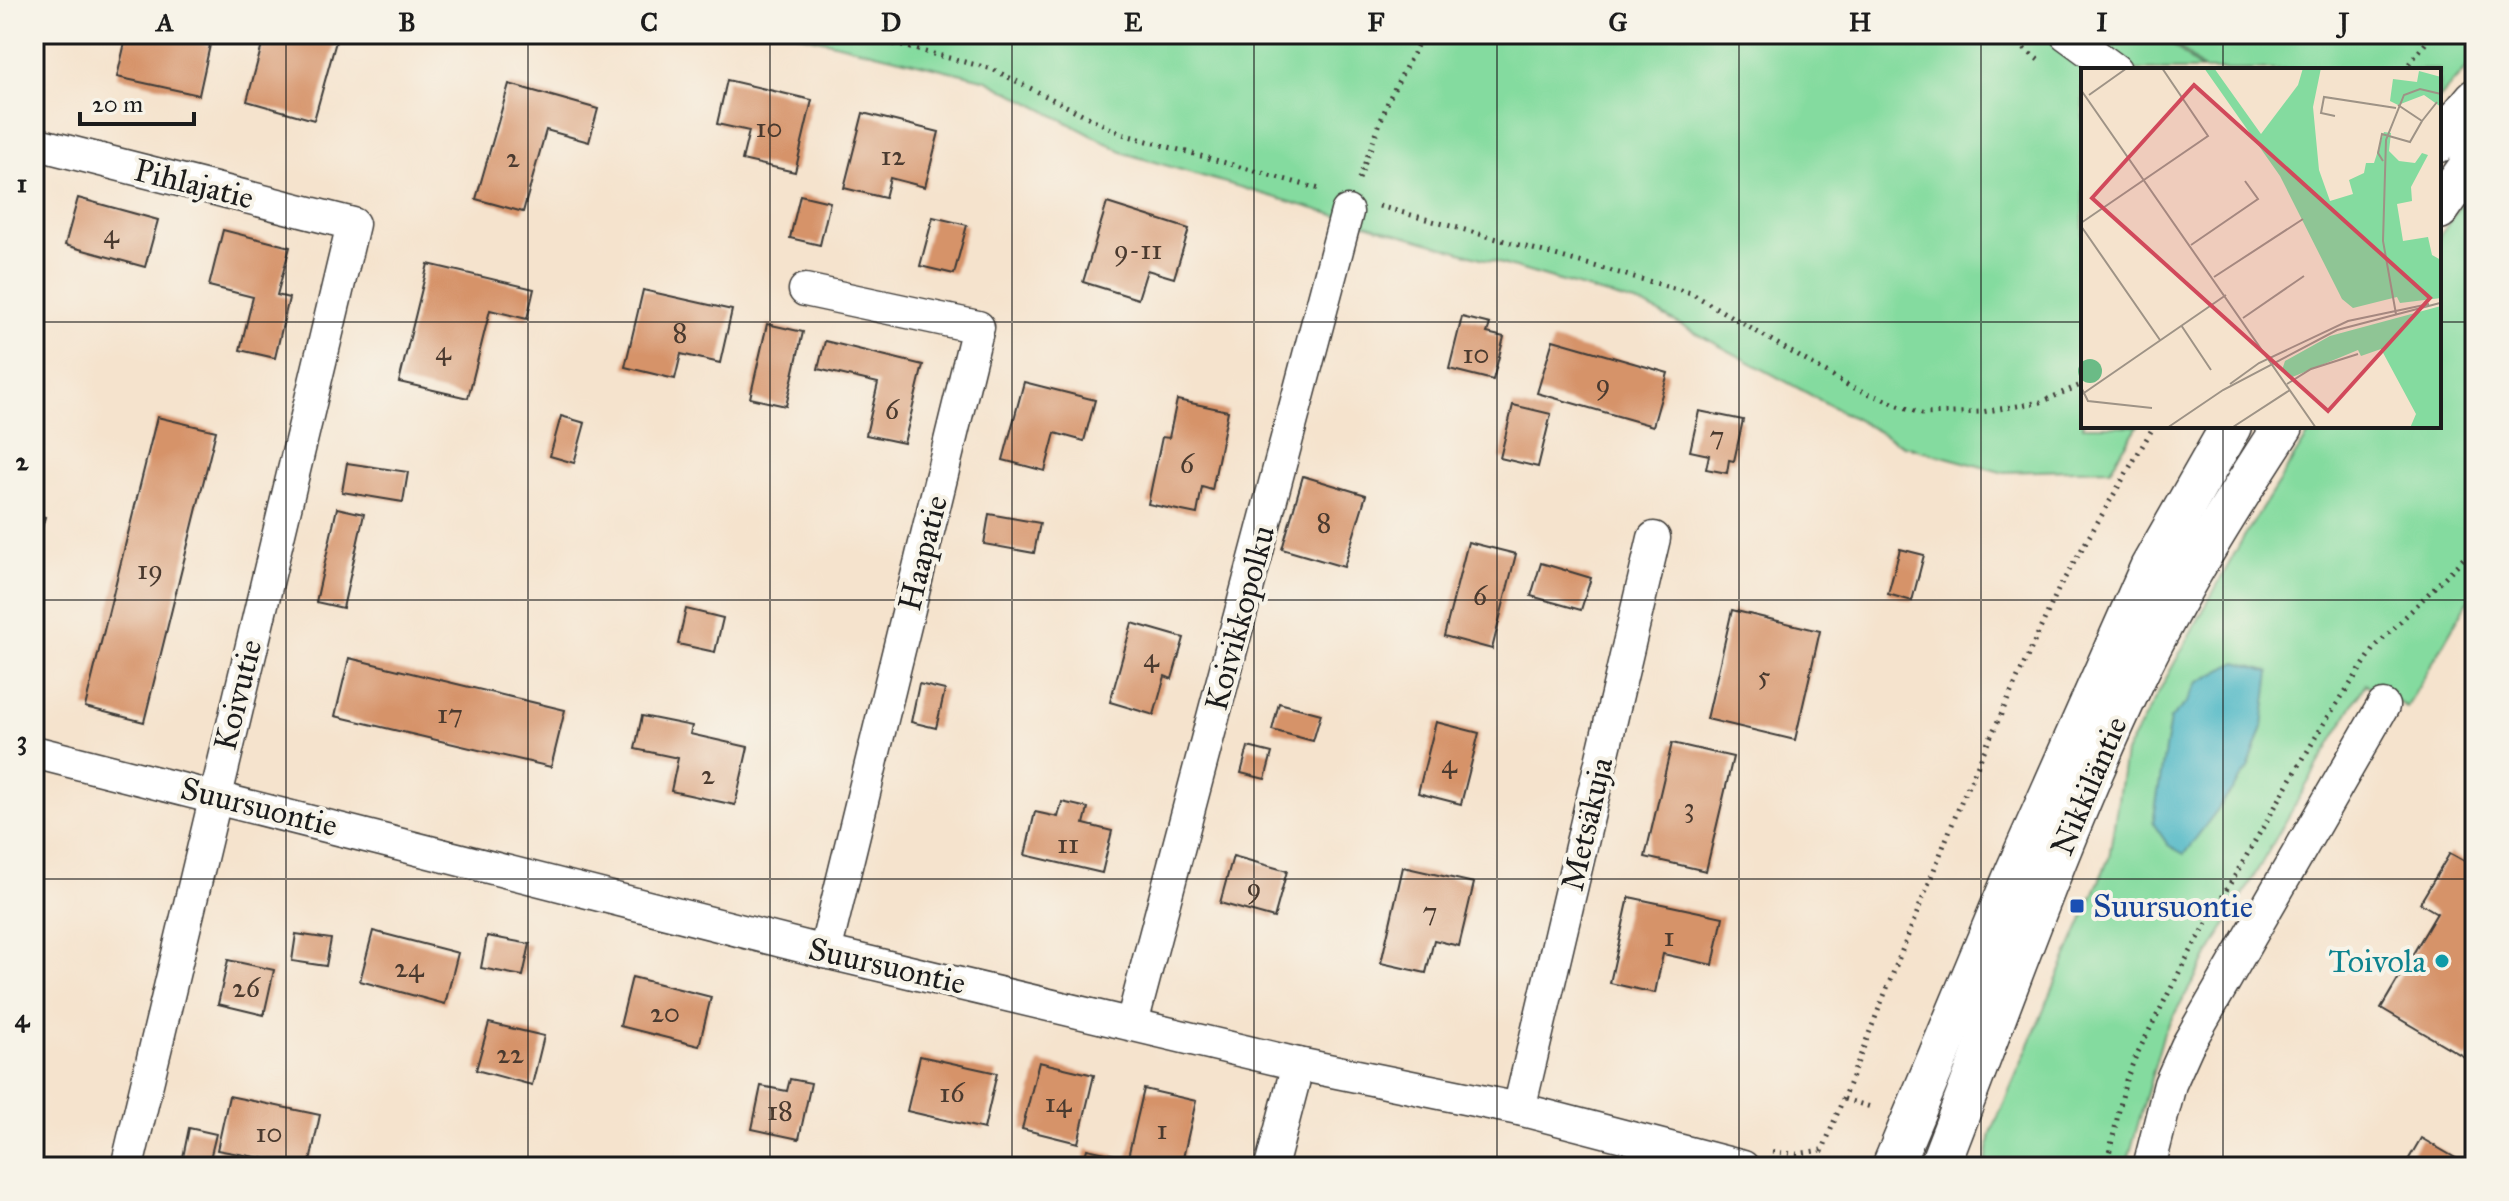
<svg xmlns="http://www.w3.org/2000/svg" width="2509" height="1201" font-family="'IM FELL Great Primer',serif">
<rect width="100%" height="100%" fill="#f7f3e8"/>
<filter id="ink" filterUnits="userSpaceOnUse"><feTurbulence type="fractalNoise" baseFrequency=".0125" numOctaves="2"/><feDisplacementMap in="SourceGraphic" scale="16" xChannelSelector="R" yChannelSelector="G"/><feConvolveMatrix kernelMatrix="1 2 1 2 8 2 1 2 1" color-interpolation-filters="sRGB"/></filter>
<filter id="wash" filterUnits="userSpaceOnUse"><feTurbulence type="fractalNoise" baseFrequency=".006" numOctaves="4" result="noise"/><feDisplacementMap in="SourceGraphic" scale="32" xChannelSelector="R" yChannelSelector="G"/><feGaussianBlur stdDeviation="1.8" result="paint"/><feColorMatrix in="noise" values="0 0 0 0 0 0 0 0 0 0 0 0 0 0 0 0 0 1.4 0 .05"/><feComposite in="paint" operator="in"/></filter>
<g filter="url(#wash)">
<rect width="100%" height="100%" fill="#f5e3cd"/>
<g fill="#84db9f" stroke="#507c5e" stroke-width="2">
<path d="M797 34H2161L2201 70H2083V426H2138L2110 469 2001 472 1905 446 1648 307 1127 154 987 80Z"/>
<path d="M2165 34H2475V58L2439 99V70H2204Z"/>
<path d="M2475 185V589L2407 707 2365 684 2164 1032 2126 1167H1985L1991 1133 2109 858 2125 753 2242 540 2314 426H2439V237Z"/>
</g>
<path fill="#49b6c5" stroke="#326970" stroke-width="2" d="M2237 662 2270 672 2263 727 2248 769 2184 854 2168 845 2153 823 2170 719 2187 702 2197 683Z"/>
<g id="blocks">
<g fill="#d69369">
<path d="M127 34H160L210 45 199 95 117 77Z"/>
<path d="M265 34H338L314 120 247 101Z"/>
<path d="M727 80 812 100 795 172 742 160 749 131 717 124Z"/>
<path d="M509 84 598 109 589 142 546 130 523 212 476 199Z"/>
<path d="M863 113 939 132 925 187 890 178 885 198 844 188Z"/>
<path d="M800 195 830 202 820 245 790 238Z"/>
<path d="M78 198 158 220 145 267 65 245Z"/>
<path d="M1107 203 1189 229 1174 278 1147 270 1138 299 1083 282Z"/>
<path d="M933 217 967 225 954 274 920 266Z"/>
<path d="M223 230 290 247 277 295 289 298 275 358 240 350 253 297 209 286Z"/>
<path d="M428 264 534 289 527 319 490 310 468 398 399 382Z"/>
<path d="M643 290 732 310 720 363 681 354 675 379 625 367Z"/>
<path d="M1462 317 1490 324 1487 333 1504 337 1493 380 1449 369Z"/>
<path d="M767 324 803 332 786 406 750 398Z"/>
<path d="M1553 340 1668 373 1653 426 1537 393Z"/>
<path d="M825 341 923 365 904 443 866 435 878 383 818 369Z"/>
<path d="M1024 382 1095 400 1084 441 1055 433 1045 471 1003 460Z"/>
<path d="M1177 400 1228 411 1212 490 1202 487 1197 514 1148 504 1162 437 1169 438Z"/>
<path d="M1513 405 1551 414 1538 467 1500 458Z"/>
<path d="M1699 411 1743 420 1734 461 1729 460 1727 473 1706 469 1709 455 1690 451Z"/>
<path d="M561 416 585 423 574 463 550 456Z"/>
<path d="M157 417 216 431 144 722 85 707Z"/>
<path d="M347 463 408 472 403 502 342 492Z"/>
<path d="M1303 476 1366 495 1344 567 1282 549Z"/>
<path d="M337 508 364 514 343 608 316 602Z"/>
<path d="M34 514 45 517 37 546 34 545Z"/>
<path d="M989 514 1040 523 1034 553 984 544Z"/>
<path d="M1468 542 1516 554 1492 649 1444 636Z"/>
<path d="M1900 549 1924 555 1912 601 1888 594Z"/>
<path d="M1541 563 1591 578 1581 610 1531 596Z"/>
<path d="M686 609 723 618 715 652 678 644Z"/>
<path d="M1732 610 1820 631 1795 740 1707 719Z"/>
<path d="M1132 623 1184 638 1172 679 1165 676 1154 715 1110 702Z"/>
<path d="M349 658 565 710 551 767 335 716Z"/>
<path d="M919 684 945 690 936 728 911 722Z"/>
<path d="M1279 703 1321 714 1313 741 1272 730Z"/>
<path d="M642 716 692 726 690 734 748 747 735 805 671 791 678 758 635 749Z"/>
<path d="M1436 722 1479 733 1461 804 1418 793Z"/>
<path d="M1672 743 1733 757 1706 871 1645 857Z"/>
<path d="M1248 747 1272 753 1265 779 1241 773Z"/>
<path d="M1062 802 1088 808 1084 824 1112 831 1102 873 1025 855 1035 812 1058 817Z"/>
<path d="M2450 853 2475 867V1046L2468 1059 2381 1008 2437 913 2420 903Z"/>
<path d="M1233 856 1287 871 1274 918 1220 903Z"/>
<path d="M1403 867 1474 883 1459 946 1434 940 1426 973 1381 963Z"/>
<path d="M1629 897 1723 917 1713 965 1663 954 1655 993 1610 983Z"/>
<path d="M373 931 458 953 445 1004 360 981Z"/>
<path d="M296 934 331 939 326 966 292 961Z"/>
<path d="M487 936 530 944 523 976 481 968Z"/>
<path d="M228 960 274 970 264 1015 218 1004Z"/>
<path d="M632 977 711 997 699 1046 620 1026Z"/>
<path d="M489 1023 544 1036 532 1085 476 1070Z"/>
<path d="M920 1056 997 1073 984 1129 907 1111Z"/>
<path d="M1039 1062 1094 1075 1078 1143 1022 1129Z"/>
<path d="M790 1079 811 1083 799 1139 752 1129 761 1086 787 1091Z"/>
<path d="M1144 1089 1196 1101 1181 1167 1128 1157Z"/>
<path d="M229 1096 320 1115 309 1167 217 1150Z"/>
<path d="M189 1128 216 1134 208 1167H181Z"/>
<path d="M2421 1138 2471 1167H2404Z"/>
<path d="M1087 1149 1115 1155 1112 1167H1082Z"/>
</g>
</g>
</g>
<g filter="url(#ink)">
<use href="#blocks" fill-opacity="0" stroke="#3d3a37" stroke-width="2"/>
<g fill="none" stroke-linecap="round" stroke-linejoin="round">
<g stroke="#3d3a37" stroke-width="35">
<g id="minor">
<path d="M2066 34 2115 70"/>
<path d="M34 143 353 224 127 1167"/>
<path d="M805 290 978 327 825 952"/>
<path d="M34 752 825 952 1298 1064 1519 1109 1743 1167"/>
<path d="M1132 1023 1347 212"/>
<path d="M1519 1109 1654 538"/>
<path d="M1271 1167 1298 1064"/>
<path d="M2149 1167 2170 1084 2187 1046 2383 706"/>
</g>
</g>
<g stroke="#3d3a37" stroke-width="43">
<g id="tertiary">
<path d="M2439 142 2475 99"/>
<path d="M2439 209 2475 158"/>
<path d="M1892 1167 2015 873 2150 568 2231 426"/>
<path d="M1939 1167C2002 1005 2059 840 2133 683 2176 593 2229 509 2283 426"/>
</g>
</g>
<g stroke="#3d3a37" stroke-width="5" stroke-dasharray="2 6" stroke-linecap="butt">
<path d="M855 34 992 69 1122 134 1323 190"/>
<path d="M2005 34 2041 62"/>
<path d="M2404 70 2433 34"/>
<path d="M1359 179 1389 99 1423 34"/>
<path d="M1379 206 1691 293 1849 386 1922 414 1982 412 2041 402 2083 384"/>
<path d="M1844 1099 1874 1108"/>
<path d="M1772 1152 1797 1154 1821 1150"/>
<path d="M1816 1167 1963 797 2059 588 2154 426"/>
<path d="M2106 1167 2126 1080 2136 1056 2185 961 2324 723 2376 646 2475 547"/>
</g>
<use href="#minor" stroke="#fff" stroke-width="32"/>
<use href="#tertiary" stroke="#fff" stroke-width="40"/>
</g>
</g>
<path fill="none" stroke="#1c1c1c" stroke-width="2" stroke-opacity="0.55" d="M286 34V1167M528 34V1167M770 34V1167M1012 34V1167M1254 34V1167M1497 34V1167M1739 34V1167M1981 34V1167M2223 34V70M34 322H2083M2439 322H2475M2223 426V1167M34 600H2475M34 879H2475"/>
<rect fill="#1a4fb4" stroke="#f7f3e8" stroke-width="3" x="2069" y="898" width="16" height="16" rx="4"/>
<circle fill="#0f9aa8" stroke="#f7f3e8" stroke-width="3" cx="2442" cy="961" r="8"/>
<g text-anchor="middle" dominant-baseline="central" stroke-width="8" stroke-linejoin="round" paint-order="stroke">
<g font-size="28" fill="#4a3a2f">
<text x="769" y="127">10</text>
<text x="893" y="155">12</text>
<text x="513" y="157">2</text>
<text x="111" y="233">4</text>
<text x="1138" y="249">9-11</text>
<text x="680" y="332">8</text>
<text x="443" y="350">4</text>
<text x="1476" y="353">10</text>
<text x="1603" y="383">9</text>
<text x="892" y="409">6</text>
<text x="1717" y="435">7</text>
<text x="1187" y="463">6</text>
<text x="1324" y="522">8</text>
<text x="150" y="569">19</text>
<text x="1480" y="595">6</text>
<text x="1151" y="657">4</text>
<text x="1764" y="675">5</text>
<text x="450" y="713">17</text>
<text x="1449" y="763">4</text>
<text x="708" y="774">2</text>
<text x="1689" y="807">3</text>
<text x="1068" y="843">11</text>
<text x="1254" y="887">9</text>
<text x="1430" y="911">7</text>
<text x="1669" y="936">1</text>
<text x="409" y="967">24</text>
<text x="246" y="987">26</text>
<text x="665" y="1012">20</text>
<text x="510" y="1053">22</text>
<text x="952" y="1092">16</text>
<text x="1058" y="1102">14</text>
<text x="780" y="1110">18</text>
<text x="1162" y="1129">1</text>
<text x="269" y="1132">10</text>
</g>
<g font-size="32" fill="#1c1c1c" stroke="#f7f3e8">
<text transform="translate(194 184) rotate(14)">Pihlajatie</text>
<text transform="translate(923 553) rotate(-76)">Haapatie</text>
<text transform="translate(1240 618) rotate(-75)">Koivikkopolku</text>
<text transform="translate(238 695) rotate(-76)">Koivutie</text>
<text transform="translate(2089 786) rotate(-67)">Nikkiläntie</text>
<text transform="translate(259 807) rotate(14)">Suursuontie</text>
<text transform="translate(1587 824) rotate(-77)">Metsäkuja</text>
<text transform="translate(887 966) rotate(13)">Suursuontie</text>
</g>
<g font-size="32" fill="#164399" stroke="#f7f3e8" text-anchor="start">
<text x="2093" y="906">Suursuontie</text>
</g>
<g font-size="32" fill="#0d838f" stroke="#f7f3e8" text-anchor="end">
<text x="2426" y="961">Toivola</text>
</g>
</g>
<g transform="translate(2081 68)">
<rect width="360" height="360" fill="#f5e3cd"/>
<path d="M123 0H133L180 66 217 17 222 0H240L232 39 238 102 249 133 272 126 268 112 283 105 285 95H293L303 64 310 65 308 83 318 93 334 95 341 85 347 87 330 119 331 133 316 136 322 173 347 169 351 187 360 192V230L319 235 316 229 272 240 261 231 199 108ZM338 3 360 9V39L343 27 317 37 309 33 312 11 336 14ZM360 238V360H329L335 346 300 281 280 288 277 282 209 310 201 302 204 293 249 268Z" fill="#84db9f"/>
<path d="M-3 303a12 12 0 1 1 24 0a12 12 0 1 1-24 0Z" fill="#6bbb86"/>
<path fill="none" stroke="#9e9386" stroke-width="2" d="M0 22 235 360M8 27 46 0M254 48 240 45 243 29 315 40M341 53 356 34M302 93 297 85 301 66 329 74 341 53 317 37M0 155 127 68 81 0M0 158 79 272M110 177 177 131 164 113M133 209 222 151M315 246 302 173 305 72 323 27 339 21 360 26M162 250 223 208M100 257 130 302M149 316 178 295 267 253 348 236M206 316 230 301 277 286M0 319 7 333 71 340M0 327 145 227M152 359 209 322M86 360 142 322 256 262 359 235"/>
<path fill="#d1495b" fill-opacity="0.15" stroke="#d1495b" stroke-width="4" d="M113 17 349 230 247 343 11 130Z"/>
<rect width="360" height="360" fill="none" stroke="#1c1c1c" stroke-width="4"/>
</g>
<rect width="2509" height="1201" fill="none" stroke="#f7f3e8" stroke-width="88"/>
<path d="M80 112v12h114v-12" fill="none" stroke="#1c1c1c" stroke-width="4"/>
<text x="92" y="112" font-size="24" fill="#1c1c1c" stroke="#f7f3e8" stroke-width="6" paint-order="stroke">20 m</text>
<rect x="44" y="44" width="2421" height="1113" fill="none" stroke="#1c1c1c" stroke-width="3"/>
<g font-size="26" text-anchor="middle" font-weight="bold" fill="#1c1c1c">
<text x="165" y="31">A</text>
<text x="407" y="31">B</text>
<text x="649" y="31">C</text>
<text x="891" y="31">D</text>
<text x="1133" y="31">E</text>
<text x="1376" y="31">F</text>
<text x="1618" y="31">G</text>
<text x="1860" y="31">H</text>
<text x="2102" y="31">I</text>
<text x="2344" y="31">J</text>
<text x="22" y="192">1</text>
<text x="22" y="470">2</text>
<text x="22" y="749">3</text>
<text x="22" y="1027">4</text>
</g>
</svg>
